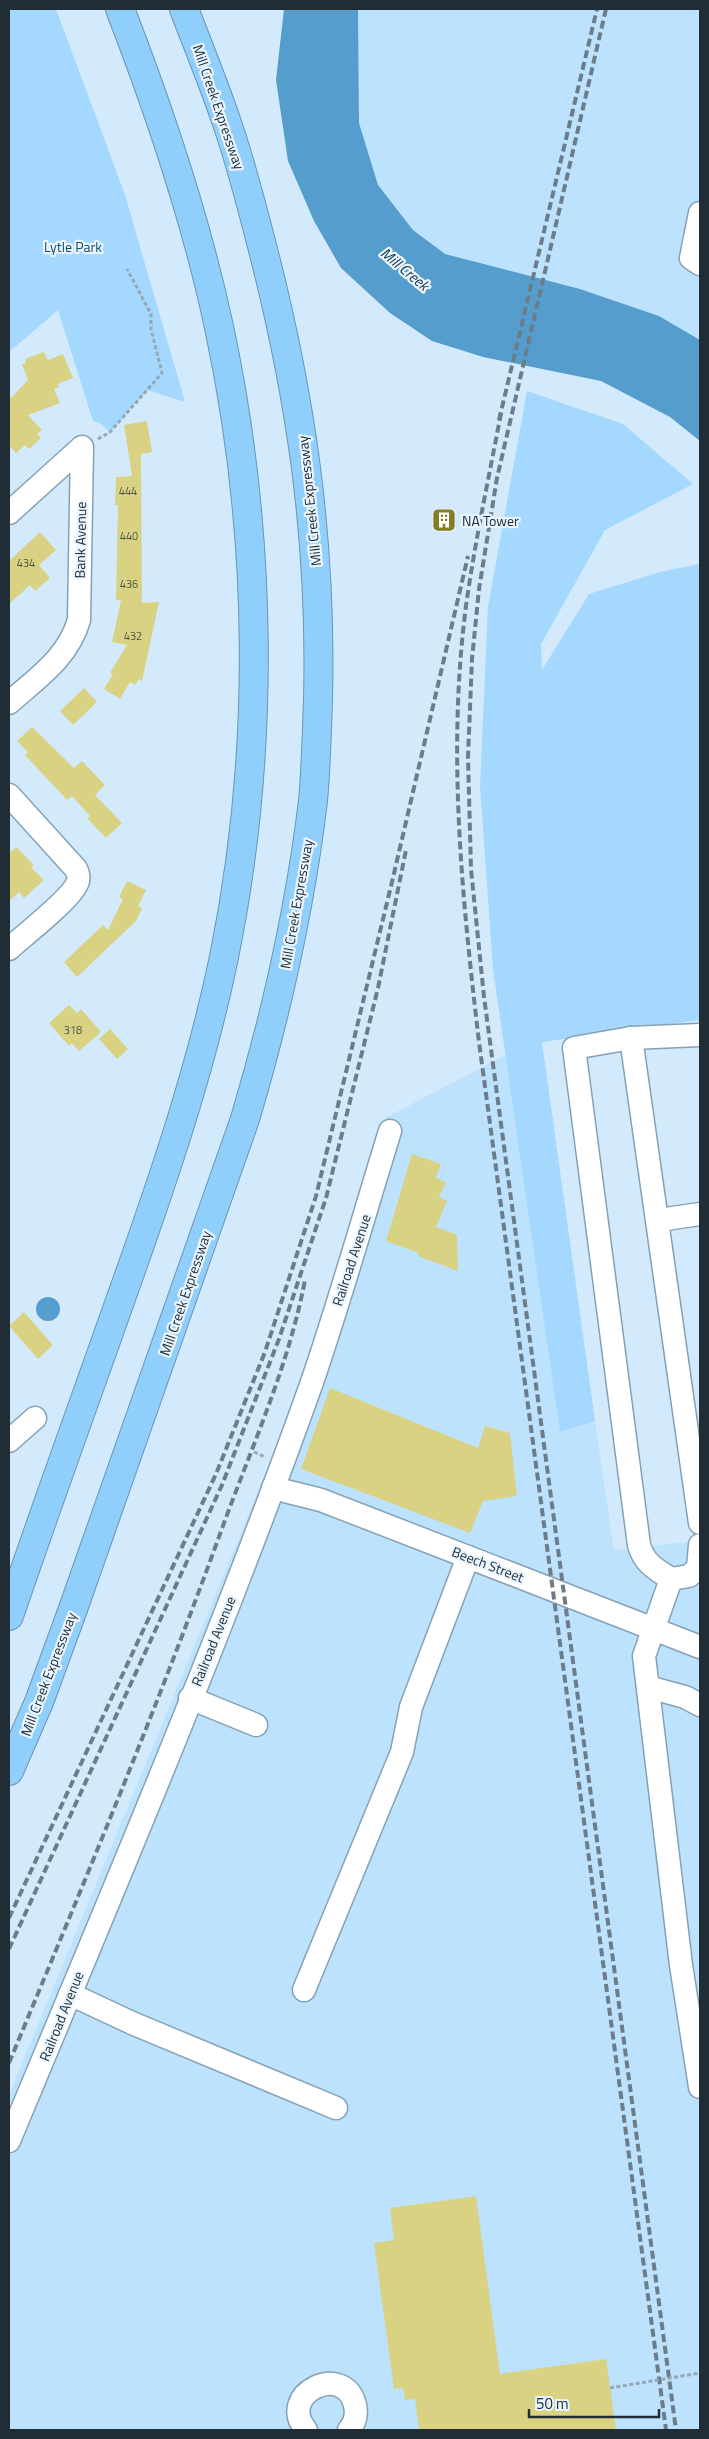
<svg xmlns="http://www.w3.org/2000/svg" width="709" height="2439" font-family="'Titillium Web',sans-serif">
<rect width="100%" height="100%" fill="#d2eafc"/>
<g fill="#bde2fe">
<path d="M358 9H700V340L659 316 580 289 444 254 413 230 378 185 359 123Z"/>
<path d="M506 1055 560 1432 595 1421 614 1550 689 1542 700 1536V2430H9V2095L288 1419 385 1118Z"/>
</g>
<g fill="#a5d8fe">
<path d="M9 9H56L125 195 185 402 147 390 110 432 100 423 93 421 58 310 9 352Z"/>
<path d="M527 391 623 424 693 484 605 530 541 644 542 670 589 594 660 572 700 564V1020L542 1042 595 1421 560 1432 493 969 480 786 488 607Z"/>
</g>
<g fill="#559dcd">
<path d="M284 9H358L359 123 378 185 413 230 445 254 580 289 659 316 700 340V441L670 417 601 381 483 357 432 341 390 313 341 268 314 221 288 161 276 80Z"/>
<circle cx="48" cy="1309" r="12"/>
</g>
<g fill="#d9d282">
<path d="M44 352 48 360 63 354 73 378 58 384 59 387 54 389 60 403 28 415 42 430 37 434 41 438 29 449 25 445 16 453 9 445V400L28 380 22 364 26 363 25 359Z"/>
<path d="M147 421 152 452 141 454 142 603 159 602 142 681 139 679 135 685 130 682 120 699 104 689 113 674 110 673 127 645 112 642 121 600H116L118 505H115L116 477 132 476 124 425Z"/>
<path d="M438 508 454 512 450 531 434 527Z"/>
<path d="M40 532 56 550 39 565 50 578 35 591 30 585 9 604V561Z"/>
<path d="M84 688 97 702 73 725 60 711Z"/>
<path d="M32 727 74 768 82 761 105 785 95 795 122 823 106 838 87 818 90 816 72 796 67 800 25 755 28 752 17 741Z"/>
<path d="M16 847 34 865 31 867 44 880 24 898 19 892 9 901V854Z"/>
<path d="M127 881 146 890 138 906 142 908 136 921 77 977 64 962 103 925 108 930 123 899 119 897Z"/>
<path d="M69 1005 77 1013 81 1009 101 1032 79 1051 72 1043 69 1046 49 1023Z"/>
<path d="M110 1029 128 1049 117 1059 99 1039Z"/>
<path d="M412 1154 441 1164 436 1178 446 1182 439 1197 447 1201 436 1227 457 1235 458 1271 418 1256 419 1253 386 1241Z"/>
<path d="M24 1312 53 1345 38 1359 9 1326Z"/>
<path d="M330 1388 478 1448 485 1426 510 1433 517 1496 483 1501 470 1533 301 1469Z"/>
<path d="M476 2196 500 2374 606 2359 616 2430H419L415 2399 405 2400 403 2388 394 2389 374 2243 394 2240 390 2208Z"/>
</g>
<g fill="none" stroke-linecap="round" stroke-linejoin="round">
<g stroke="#85a1b6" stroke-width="25">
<g id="minor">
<path d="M700 213 691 258 700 264"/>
<path d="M9 513 82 447 79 620C68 658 37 678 9 703"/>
<path d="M9 795 76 869C78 873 79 877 78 881 74 897 23 936 9 949"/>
<path d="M700 1035 631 1038 574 1048 639 1545C644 1563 655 1569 671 1579L689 1576 698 1568 700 1545"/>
<path d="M631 1038 700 1523"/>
<path d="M659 1220 700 1214"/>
<path d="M9 1441 35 1418"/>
<path d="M273 1488 321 1500 700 1647"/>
<path d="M671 1579 644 1656 681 1965 700 2087"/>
<path d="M648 1687 685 1697 700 1705"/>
<path d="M190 1698 256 1725"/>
<path d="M304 1990 402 1752 411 1707 468 1557"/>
<path d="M70 1994 132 2023 336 2108"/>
<path d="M9 2141C113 1891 220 1640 311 1385 340 1301 364 1215 390 1131"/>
<path d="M306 2430C276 2394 344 2361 355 2405 357 2414 355 2423 349 2430"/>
</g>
</g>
<g stroke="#6996b6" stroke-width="30">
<g id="highway">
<path d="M9 1616C45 1510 83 1406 120 1301 160 1189 200 1074 224 957 266 751 263 533 219 327 196 219 160 112 120 9"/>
<path d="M9 1771 39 1702 73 1609 245 1119C276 1015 300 909 313 801 316 767 317 733 318 699 322 540 301 395 261 242 251 203 241 164 228 126 215 87 199 48 184 9"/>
</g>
</g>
<g stroke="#94a8b6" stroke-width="3" stroke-dasharray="4 2.5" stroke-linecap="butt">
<path d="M98 439 110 432 162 373 151 329V314L127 269"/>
<path d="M254 1452 265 1457"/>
</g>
<use href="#minor" stroke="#fff" stroke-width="22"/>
<use href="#highway" stroke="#90cefb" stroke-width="28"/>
<g stroke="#6c7d89" stroke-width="4" stroke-dasharray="8 4" stroke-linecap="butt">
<path d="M606 9 497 478 479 589 472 659 468 757 471 869 484 997 676 2430"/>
<path d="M501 413C489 477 475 541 466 606 447 751 462 898 479 1042L666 2430"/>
<path d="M499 420 597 9"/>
<path d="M9 1918 216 1474 265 1352 316 1196 392 882 468 556"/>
<path d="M9 1949 222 1485 279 1339 326 1198 378 988 406 850"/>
<path d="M9 2063C84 1883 158 1706 224 1523 253 1444 289 1364 305 1280"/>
</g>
<path stroke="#94a8b6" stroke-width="3" stroke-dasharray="4 2.5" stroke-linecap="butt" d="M610 2388 700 2373"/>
</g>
<defs>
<g id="building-square" transform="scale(1.25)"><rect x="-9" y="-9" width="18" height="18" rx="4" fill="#857d24" stroke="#e9f5ff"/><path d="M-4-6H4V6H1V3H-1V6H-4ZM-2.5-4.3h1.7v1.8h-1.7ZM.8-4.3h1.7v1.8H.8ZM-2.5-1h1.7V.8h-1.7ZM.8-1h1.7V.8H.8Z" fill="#fff"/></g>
</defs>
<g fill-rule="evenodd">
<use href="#building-square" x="444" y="520"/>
</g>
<g text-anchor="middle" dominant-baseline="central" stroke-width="4.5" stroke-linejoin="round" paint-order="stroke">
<g font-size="11" fill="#4f5648">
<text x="128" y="491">444</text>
<text x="129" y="536">440</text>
<text x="26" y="563">434</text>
<text x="129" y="584">436</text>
<text x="133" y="636">432</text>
<text x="73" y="1030">318</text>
</g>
<g font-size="14" fill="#212d35" stroke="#e9f5ff">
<text transform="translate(219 107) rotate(71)">Mill Creek Expressway</text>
<text transform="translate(309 501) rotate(-96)">Mill Creek Expressway</text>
<text transform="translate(80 540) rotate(-89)">Bank Avenue</text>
<text transform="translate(296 904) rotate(-80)">Mill Creek Expressway</text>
<text transform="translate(351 1260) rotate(-72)">Railroad Avenue</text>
<text transform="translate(185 1293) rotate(-71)">Mill Creek Expressway</text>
<text transform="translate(488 1564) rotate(21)">Beech Street</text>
<text transform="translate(213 1641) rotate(-68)">Railroad Avenue</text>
<text transform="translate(48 1674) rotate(-69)">Mill Creek Expressway</text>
<text transform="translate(61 2016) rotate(-68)">Railroad Avenue</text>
</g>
<g font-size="14" fill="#144b6c" stroke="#e9f5ff">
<text x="73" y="246">Lytle Park</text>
</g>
<g font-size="14" fill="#212d35" stroke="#e9f5ff" text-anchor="start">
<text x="462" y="520">NA Tower</text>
</g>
<g font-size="15" font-style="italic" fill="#113045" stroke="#e9f5ff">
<text transform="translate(405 269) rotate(40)">Mill Creek</text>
</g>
</g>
<rect width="709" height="2439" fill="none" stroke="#212d35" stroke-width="20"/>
<path d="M529 2409v8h130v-8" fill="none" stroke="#212d35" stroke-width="2.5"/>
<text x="536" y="2409" font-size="15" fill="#212d35" stroke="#e9f5ff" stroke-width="4" paint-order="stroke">50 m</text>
</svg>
